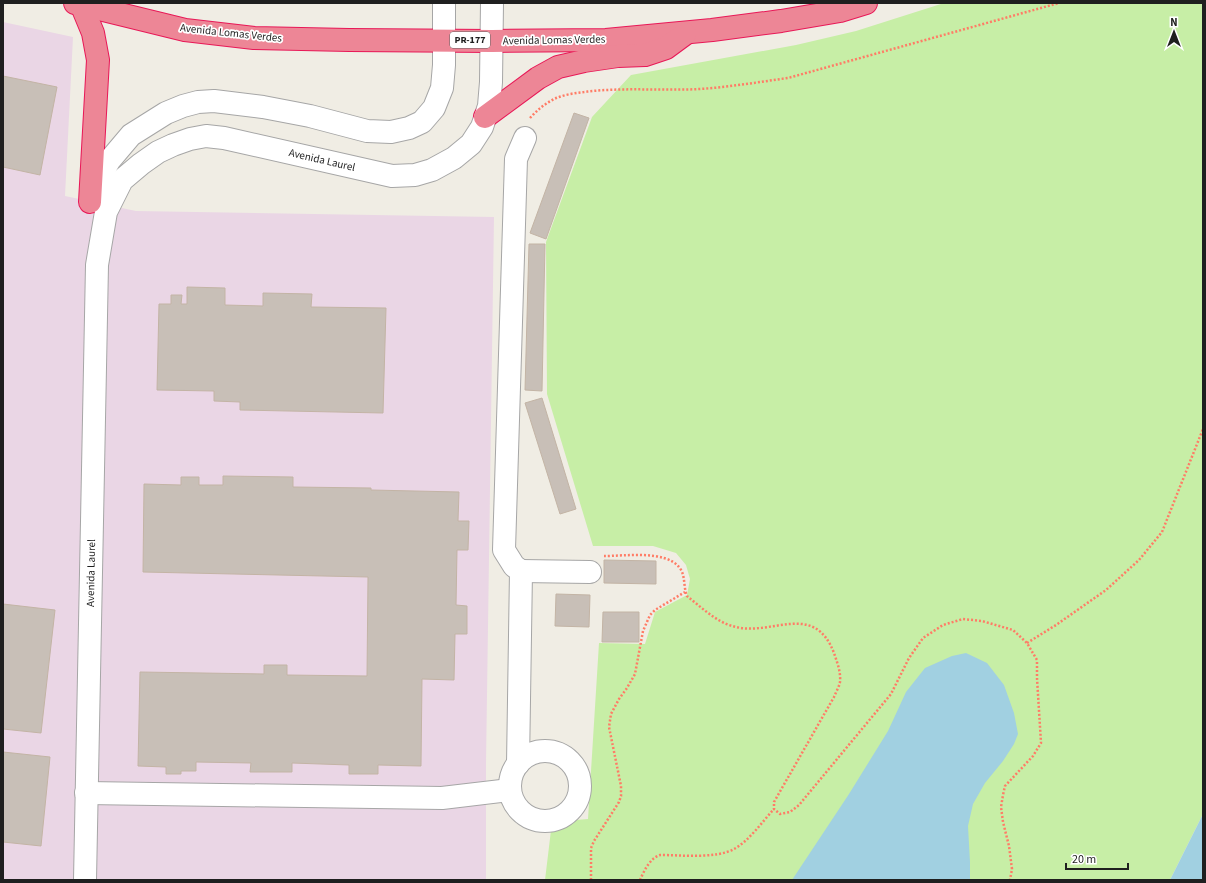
<svg xmlns="http://www.w3.org/2000/svg" width="1206" height="883" font-family="'Source Sans 3',sans-serif">
<rect width="100%" height="100%" fill="#f0ede4"/>
<path fill="#ead6e5" d="M3 22 73 37 65 196 136 211 494 217 486 763V880H3Z"/>
<path fill="#c7eea6" d="M944 3H1203V814L1170 880H545L552 822 588 819 599 643 645 644 655 612 687 595 690 579 686 565 676 553 653 546H593L547 394 546 242 592 117 631 75 796 45 856 31Z"/>
<g fill="#a1d0e1">
<path d="M966 653 987 663 1004 685 1014 713 1018 734 1014 744 1003 761 985 783 973 804 968 826 970 862V880H792L849 794 888 731 906 692 925 668 952 656Z"/>
<path d="M1203 814V880H1170Z"/>
</g>
<g fill="#c8bfb7" stroke="#c3b4a5">
<path d="M3 76 57 87 40 175 3 167Z"/>
<path d="M574 113 589 118 546 239 530 233Z"/>
<path d="M529 244H545L542 391 525 390Z"/>
<path d="M187 287 225 288V305L263 306V293L312 294 311 307 386 308 383 413 240 410V402L214 401V391L157 390 159 304H171V295H182L181 304H187Z"/>
<path d="M542 398 576 509 560 514 525 403Z"/>
<path d="M223 476 293 477V487L371 488V490L459 492 458 521H469L468 550H457L456 605 467 606V634H455L454 680 422 679 421 766 378 765V774H349V765L292 763V772H250L251 763 196 762V771H181V774H166V767L138 766 140 672 264 674V665H287V675L367 676 368 577 143 572 144 484 181 485V477H199V485H223Z"/>
<path d="M604 560 656 561V584L604 583Z"/>
<path d="M556 594 590 595 589 627 555 626Z"/>
<path d="M3 604 55 610 41 733 3 729Z"/>
<path d="M603 612H639V642H602Z"/>
<path d="M3 752 50 757 41 846 3 842Z"/>
</g>
<g fill="none" stroke-linecap="round" stroke-linejoin="round">
<g stroke="#a6a6a6" stroke-width="24">
<g id="minor">
<path d="M91 199 97 182 109 161 131 135 166 113 183 106 198 102 214 101 263 107 310 116 367 131 391 132 409 128 422 122 434 108 442 88 444 65V3"/>
<path d="M521 571 590 572"/>
<circle cx="545" cy="786" r="35"/>
<path d="M518 764 521 571 514 566 504 550 516 159 525 138"/>
<path d="M86 793 442 798 510 790"/>
<path d="M85 880 97 265 106 212 122 180 141 164 158 152 173 145 190 139 206 136 224 138 392 176 415 175 432 170 454 158 471 144 482 127 489 106 491 82 492 3"/>
</g>
</g>
<g stroke="#e81857" stroke-width="24">
<g id="highway">
<path d="M75 3 185 30 254 38 349 40 492 41 606 40 712 30 781 21 840 11 866 3"/>
<path d="M81 4 93 33 98 60 90 202"/>
<path d="M485 117 538 78 558 67 584 61 618 56 645 55 666 48 685 34"/>
</g>
</g>
<g stroke="#ff7c66" stroke-width="2.5" stroke-dasharray="2 2" stroke-linecap="butt">
<path d="M530 118C537 110 545 104 554 99 563 95 574 93 584 92 622 87 661 91 700 89 730 87 759 82 788 78L1059 3"/>
<path d="M604 556C625 556 665 550 679 567 686 575 683 587 687 596 701 607 717 623 736 627 773 636 814 601 834 653 837 662 841 672 840 682 839 687 836 692 834 697L774 802V809L780 814 790 812 799 805 891 694 909 658 923 638 943 625 963 619 982 621 1013 630 1027 643 1037 660V678L1041 743 1033 756 1005 786 1003 795 1001 807 1003 822 1009 846 1012 869 1010 880"/>
<path d="M1027 643 1056 625 1106 590 1139 560 1162 532 1203 429"/>
<path d="M591 880V848L594 841 619 802 621 796V786L609 727 611 714 619 699 627 688 635 674 643 631 650 615 655 610 685 592"/>
<path d="M640 880C644 871 650 858 660 855 681 855 716 859 734 849 749 841 762 822 774 809"/>
</g>
<use href="#minor" stroke="#fff" stroke-width="22"/>
<use href="#highway" stroke="#ed8696" stroke-width="22"/>
</g>
<g text-anchor="middle" dominant-baseline="central" stroke-width="3.5" stroke-linejoin="round" paint-order="stroke">
<rect fill="#fff" stroke="#626262" stroke-width="1" x="450" y="32" width="40" height="16" rx="3"/>
<g font-size="10" font-weight="bold" fill="#1f1f1f">
<text x="470" y="40">PR-177</text>
</g>
<g font-size="11" fill="#1f1f1f" stroke="#fff">
<text transform="translate(231 33) rotate(6)">Avenida Lomas Verdes</text>
<text transform="translate(554 40) rotate(-1)">Avenida Lomas Verdes</text>
<text transform="translate(322 160) rotate(13)">Avenida Laurel</text>
<text transform="translate(91 573) rotate(-89)">Avenida Laurel</text>
</g>
</g>
<rect width="1206" height="883" fill="none" stroke="#1f1f1f" stroke-width="8"/>
<g transform="translate(1174 32)" stroke="#ffffff" stroke-width="3" paint-order="stroke">
<path d="M0-3L7 15L0 10L-7 15Z" fill="#1f1f1f"/>
<text y="-6" font-size="11" font-weight="bold" text-anchor="middle" fill="#1f1f1f">N</text>
</g>
<path d="M1066 863v6h62v-6" fill="none" stroke="#1f1f1f" stroke-width="2"/>
<text x="1072" y="863" font-size="12" fill="#1f1f1f" stroke="#ffffff" stroke-width="3" paint-order="stroke">20 m</text>
</svg>
